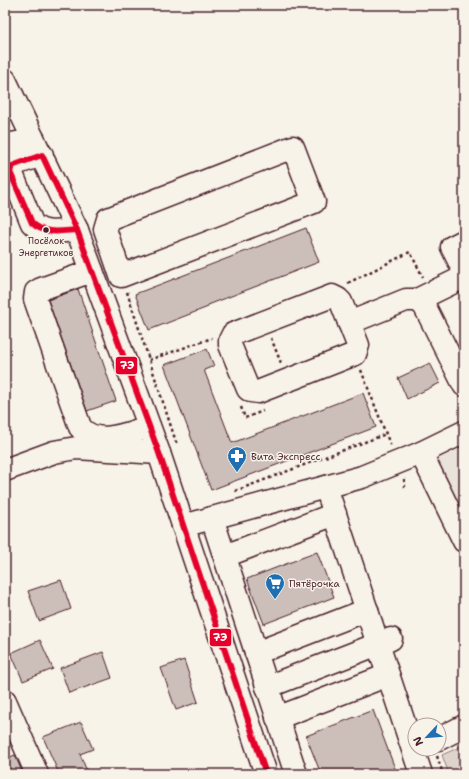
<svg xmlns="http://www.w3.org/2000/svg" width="469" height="779" font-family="'Shantell Sans',sans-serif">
<rect width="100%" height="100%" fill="#f7f3e8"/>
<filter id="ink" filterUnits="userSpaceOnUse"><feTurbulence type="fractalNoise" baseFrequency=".025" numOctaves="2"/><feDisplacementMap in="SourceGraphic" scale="8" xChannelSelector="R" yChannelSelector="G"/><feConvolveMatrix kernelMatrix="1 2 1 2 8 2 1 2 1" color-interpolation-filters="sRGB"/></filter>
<g filter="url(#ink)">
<path fill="#eae3da" d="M464 447V514L437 460Z"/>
<path fill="#ded4cc" stroke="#947a7c" d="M464 745V774H449L442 755Z"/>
<g fill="#ccbfb9" stroke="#4a1f2b">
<path d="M306 228 319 262 208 305V307L149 330 135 294Z"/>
<path d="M78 289 116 401 87 411 48 300Z"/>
<path d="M207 349 214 366 204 370 232 443 363 393 376 427 211 490 164 365Z"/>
<path d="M430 363 440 383 407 399 398 378Z"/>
<path d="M317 552 334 597 264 624 247 579Z"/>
<path d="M61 580 71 609 39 621 28 591Z"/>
<path d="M40 640 53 669 23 681 11 653Z"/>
<path d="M103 652 112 678 69 693 60 668Z"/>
<path d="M184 660 198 702 176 710 161 668Z"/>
<path d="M373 710 397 774H321L306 736Z"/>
<path d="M81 722 93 749 80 754 88 774H59L43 737Z"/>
<path d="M15 755 23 774H5V759Z"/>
</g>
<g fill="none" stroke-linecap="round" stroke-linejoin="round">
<g stroke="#4a1f2b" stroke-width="25">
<g id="minor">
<path d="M5 80 77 230 159 453 266 774"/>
<path d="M5 145 34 140"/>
<path d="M293 147 314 202 121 276 105 229 108 219Z"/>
<path d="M42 155 15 164 10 169 32 223C43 236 61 231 77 230"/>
<path d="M464 241 452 247 464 271"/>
<path d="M92 271 41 289 36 292 35 299 80 427C97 448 128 433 149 427"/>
<path d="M332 296 338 299 341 302 358 345 355 354 258 392 251 391 248 389 230 345V340L233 334Z"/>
<path d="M417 300 464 277"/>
<path d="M349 323 406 300H417L424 305 464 385"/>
<path d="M421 453 464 432"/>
<path d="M5 470 54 452 76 448 159 453"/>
<path d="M326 487 421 774"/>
<path d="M212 518 296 774"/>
<path d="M183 526 362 477 421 453 464 541"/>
<path d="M225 556 335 514"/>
<path d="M256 653 367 610"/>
<path d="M267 687 391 639"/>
<path d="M5 701 37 774"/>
<path d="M277 718 388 675"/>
<path d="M439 739 464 726"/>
</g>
</g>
<g stroke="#4a1f2b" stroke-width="2.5" stroke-dasharray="3 3" stroke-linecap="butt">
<path d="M348 283 410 252 423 277"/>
<path d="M127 292 177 445"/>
<path d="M271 338 281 363"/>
<path d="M149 360 212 338"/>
<path d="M361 370 391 447"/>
<path d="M241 407 245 418 263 411"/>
<path d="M404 479 405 487"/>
<path d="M235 491 386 434"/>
<path d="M437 756 443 774"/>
</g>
<use href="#minor" stroke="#f7f3e8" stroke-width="22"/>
<g stroke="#f7f3e8" stroke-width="9">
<g id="bus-1">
<path d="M42 155 77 230C61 231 45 235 32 223L10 172 12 166Z"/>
<path d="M77 230 159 453 266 774"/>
</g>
</g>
<use href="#bus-1" stroke="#e4002b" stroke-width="6"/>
</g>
</g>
<defs>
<g id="pharmacy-pin" transform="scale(1)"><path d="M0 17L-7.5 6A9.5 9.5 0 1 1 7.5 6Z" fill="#1f6fb2" stroke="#f7f3e8"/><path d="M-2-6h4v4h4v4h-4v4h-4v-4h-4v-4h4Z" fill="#fff"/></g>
<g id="supermarket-pin" transform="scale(1)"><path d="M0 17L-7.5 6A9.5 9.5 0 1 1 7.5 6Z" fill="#1f6fb2" stroke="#f7f3e8"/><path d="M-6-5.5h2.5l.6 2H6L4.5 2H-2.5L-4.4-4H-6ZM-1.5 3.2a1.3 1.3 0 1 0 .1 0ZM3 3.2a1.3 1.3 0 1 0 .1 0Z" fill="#fff"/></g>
</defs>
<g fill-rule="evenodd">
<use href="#pharmacy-pin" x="237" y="456"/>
<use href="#supermarket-pin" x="275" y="583"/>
</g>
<circle fill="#4a1f2b" stroke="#f7f3e8" stroke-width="1.5" cx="46" cy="230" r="3.5"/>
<g text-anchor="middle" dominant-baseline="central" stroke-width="3" stroke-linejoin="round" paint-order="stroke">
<g font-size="9" fill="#4a1f2b" stroke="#f7f3e8">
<text x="46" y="241">Посёлок<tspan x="46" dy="12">Энергетиков</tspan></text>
</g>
<g font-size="10" fill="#4a1f2b" stroke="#f7f3e8" text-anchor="start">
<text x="251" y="456">Вита Экспресс</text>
<text x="289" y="583">Пятёрочка</text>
</g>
</g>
<g stroke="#f7f3e8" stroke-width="1.5">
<rect x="115" y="356" width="23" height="19" rx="4" fill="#e4002b"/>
<rect x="209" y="628" width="23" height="19" rx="4" fill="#e4002b"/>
</g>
<g font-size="11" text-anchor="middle" font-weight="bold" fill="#fff">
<text x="127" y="369">7Э</text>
<text x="220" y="641">7Э</text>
</g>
<rect width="469" height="779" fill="none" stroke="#f7f3e8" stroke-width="20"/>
<rect x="10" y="10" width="449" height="759" fill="none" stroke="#4a1f2b" stroke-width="1.5" filter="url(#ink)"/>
<g transform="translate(427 737) rotate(244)"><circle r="19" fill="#f7f3e8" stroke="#b29e9c"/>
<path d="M0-3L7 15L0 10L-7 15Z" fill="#1f6fb2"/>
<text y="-6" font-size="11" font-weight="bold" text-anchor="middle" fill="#4a1f2b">N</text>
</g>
</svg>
